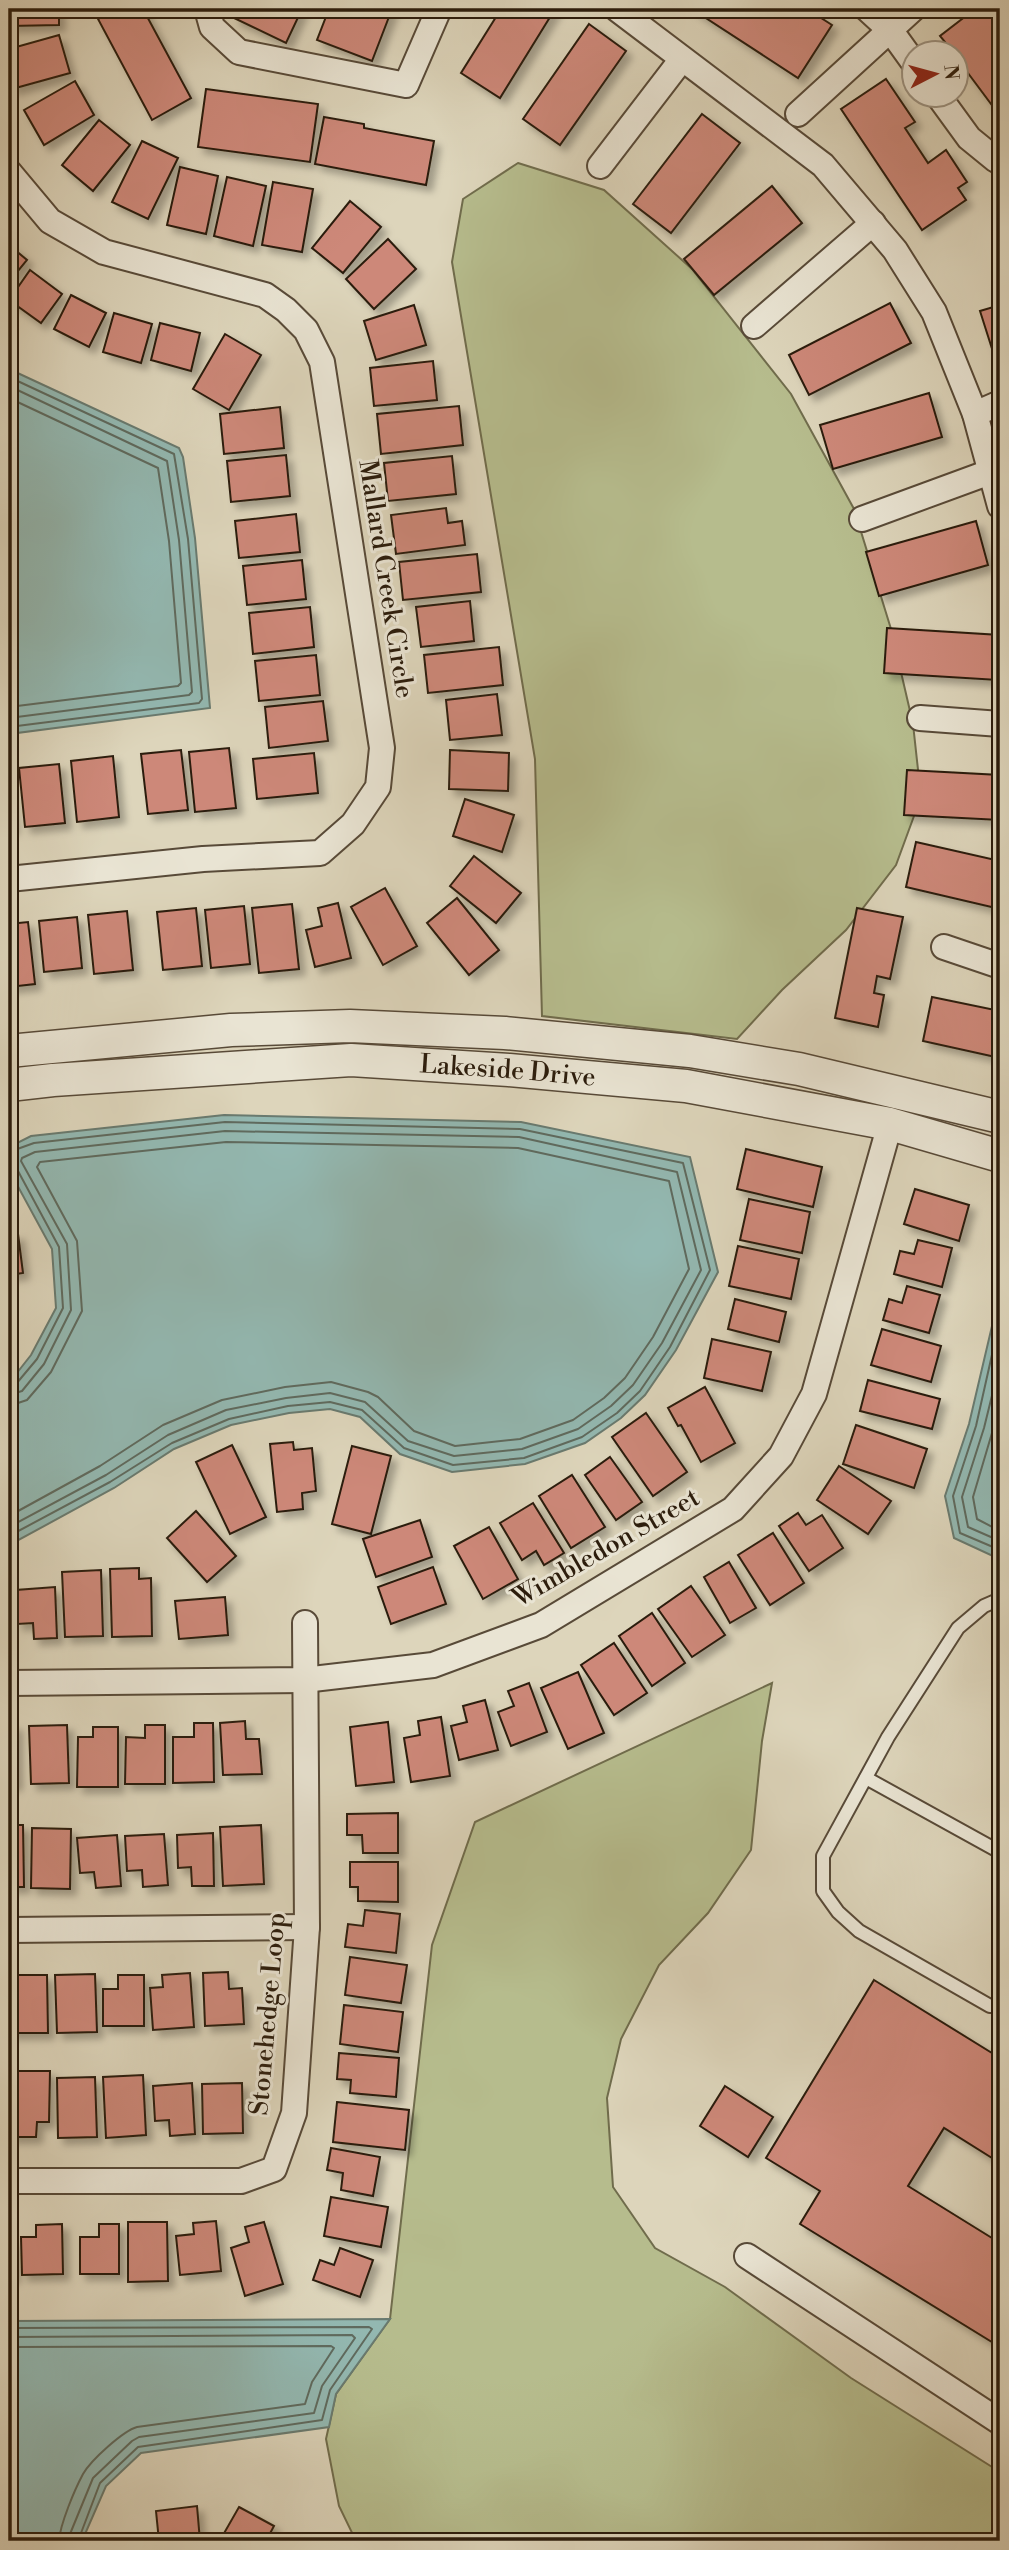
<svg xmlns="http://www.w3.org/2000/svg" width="1009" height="2550" font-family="'Libre Bodoni',serif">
<defs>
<filter id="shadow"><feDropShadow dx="6" dy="6" stdDeviation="3.5" flood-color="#0004"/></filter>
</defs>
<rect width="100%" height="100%" fill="#ddd5bb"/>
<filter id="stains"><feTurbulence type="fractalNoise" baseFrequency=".00286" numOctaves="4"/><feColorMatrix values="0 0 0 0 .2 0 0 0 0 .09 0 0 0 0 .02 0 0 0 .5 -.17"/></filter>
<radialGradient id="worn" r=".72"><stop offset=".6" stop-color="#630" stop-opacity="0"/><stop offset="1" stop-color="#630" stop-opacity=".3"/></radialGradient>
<g fill="#b6bc8d" stroke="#706c4c" stroke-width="2">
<path d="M518 163 604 190 692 269 791 394 854 509 891 629 913 724 921 797 896 865 846 930 782 990 737 1039 542 1016 535 759 452 262 463 199Z"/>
<path d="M772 1683 762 1741 751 1850 708 1913 659 1965 621 2039 607 2098 613 2187 655 2248 725 2287 851 2378 1000 2472V2541H356L339 2506 326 2439 336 2394 390 2319 432 1945 475 1822Z"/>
</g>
<g fill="#93b8b1" stroke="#697a6f" stroke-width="2">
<path d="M9 369 179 448 183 457 195 538 210 708 9 734Z"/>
<path d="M224 1115 521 1122 690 1157 718 1272 676 1350 645 1395 621 1418 585 1443 525 1464 452 1472 400 1454 360 1417 330 1409 289 1413 231 1425 174 1449 114 1488 13 1543H9V1383L31 1355 56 1308 52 1249 9 1170V1147L31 1136Z"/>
<path d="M1000 1292V1557H995L954 1538 945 1496 969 1424Z"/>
<path d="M390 2319 336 2394 329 2427 141 2453 106 2486 82 2541H9V2321Z"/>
</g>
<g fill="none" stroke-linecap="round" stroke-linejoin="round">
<g stroke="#5f6a5e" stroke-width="2">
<path d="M9 377 174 454 188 539 202 699 199 703 9 727"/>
<path d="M9 386 167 461 179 540 192 692 189 695 9 718"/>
<path d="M9 398 158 468 169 541 181 683 178 686 9 707"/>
<path d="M9 1152 34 1143 225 1122 520 1129 683 1163 710 1270 670 1347 640 1391 617 1413 582 1437 524 1458 453 1465 404 1448 362 1410 330 1402 288 1406 229 1419 172 1443 110 1482 9 1536"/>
<path d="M9 1168 18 1171 59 1247 63 1308 37 1359 16 1384 9 1386"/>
<path d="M1000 1319 976 1426 953 1496 960 1533 1000 1550"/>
<path d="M1000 1363 984 1428 962 1497 968 1527 1000 1541"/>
<path d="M9 1395 22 1391 44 1364 71 1310 67 1244 21 1161 22 1158 35 1152 225 1131 519 1137 677 1172 701 1270 662 1343 633 1385 611 1406 578 1429 522 1449 454 1456 408 1441 365 1402 330 1393 286 1398 226 1410 168 1435 106 1475 9 1527"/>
<path d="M9 1406 27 1400 51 1372 82 1311 77 1241 37 1167 40 1162 226 1142 518 1148 669 1181 689 1269 653 1337 625 1378 604 1398 573 1420 520 1439 455 1446 414 1431 378 1397 368 1392 331 1382 285 1387 222 1400 163 1425 100 1466 9 1516"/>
<path d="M1000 1406 973 1497 977 1519 1000 1531"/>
<path d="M9 2328 369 2327 372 2329 330 2390 322 2420 138 2447 100 2483 78 2541"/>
<path d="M9 2337 352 2335 355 2338 322 2386 314 2413 139 2437 132 2441 93 2478 70 2534 69 2541"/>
<path d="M9 2347 331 2346 334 2348 312 2382 305 2404 137 2427C123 2431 91 2460 83 2474 75 2489 60 2524 59 2541"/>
</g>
</g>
<g fill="#cd8879" stroke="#2b1c0c" stroke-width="2" filter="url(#shadow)">
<path d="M9 9H59V25L9 26Z"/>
<path d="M117 9H143L191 98 152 120 98 19Z"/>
<path d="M238 9H302L286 43 234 18Z"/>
<path d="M329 9H392L372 61 317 40Z"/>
<path d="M501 9H555L500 98 461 73Z"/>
<path d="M692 9H777L780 11 781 9H807L832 25 798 78Z"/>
<path d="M975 9H992L1000 20V116L956 57V52H953L940 36Z"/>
<path d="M589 24 626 51 560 145 523 119Z"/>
<path d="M59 35 70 73 12 89 9 77V49Z"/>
<path d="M886 79 915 122 905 128 928 163 946 150 967 182 958 188 966 200 922 230 841 109Z"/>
<path d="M75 81 94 115 44 145 24 110Z"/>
<path d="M206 89 318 104 310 162 198 147Z"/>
<path d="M702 114 740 143 671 233 633 204Z"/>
<path d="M324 117 364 124V128L434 141 426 185 315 164Z"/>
<path d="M99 120 130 145 93 191 62 165Z"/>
<path d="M142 141 178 158 148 219 112 202Z"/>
<path d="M180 167 218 176 206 234 167 225Z"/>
<path d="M227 177 266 186 253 246 214 236Z"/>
<path d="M273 182 313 189 302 252 262 245Z"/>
<path d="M772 186 802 223 714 295 684 259Z"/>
<path d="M350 201 381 227 343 273 312 248Z"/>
<path d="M388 239 416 269 374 309 346 279Z"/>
<path d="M9 245 27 260 9 282Z"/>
<path d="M30 270 62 294 41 323 9 300Z"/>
<path d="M71 295 106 313 89 347 54 329Z"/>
<path d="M890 303 911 343 809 395 789 355Z"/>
<path d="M414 305 426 345 376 360 364 321Z"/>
<path d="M1000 305V353L994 355 980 311Z"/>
<path d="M114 313 152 324 141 363 103 352Z"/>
<path d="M160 323 200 333 191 371 151 360Z"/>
<path d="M225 334 261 355 229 410 193 389Z"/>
<path d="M433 361 437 400 374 406 370 368Z"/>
<path d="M929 393 942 437 833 469 820 425Z"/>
<path d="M459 406 463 445 381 454 377 414Z"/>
<path d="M280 407 284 448 224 454 220 414Z"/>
<path d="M286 455 290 496 231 502 227 461Z"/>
<path d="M452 456 456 494 388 501 384 463Z"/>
<path d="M446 508 448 523 462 521 465 545 396 554 391 515Z"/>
<path d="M296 514 300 552 239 558 235 521Z"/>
<path d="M976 521 988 565 879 596 866 552Z"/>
<path d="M477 554 481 592 403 600 399 562Z"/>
<path d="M302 560 306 599 247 605 243 566Z"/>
<path d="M470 601 474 641 421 647 416 607Z"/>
<path d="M310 607 314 647 253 654 249 613Z"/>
<path d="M887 628 1000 635 998 680 884 673Z"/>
<path d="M499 647 503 685 428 693 424 655Z"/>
<path d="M316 655 320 695 259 701 255 661Z"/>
<path d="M497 694 502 735 450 740 446 700Z"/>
<path d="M323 701 328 741 269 748 265 707Z"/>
<path d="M229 748 236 808 195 812 189 752Z"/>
<path d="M181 750 188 810 148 814 141 754Z"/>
<path d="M450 750 509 753 508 791 449 789Z"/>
<path d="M314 753 318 793 257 799 253 759Z"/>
<path d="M113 756 119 817 77 822 71 761Z"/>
<path d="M59 764 65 823 25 827 19 768Z"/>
<path d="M907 770 1000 775V820L904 815Z"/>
<path d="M9 789 13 828H9Z"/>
<path d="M465 799 514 815 502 852 453 836Z"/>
<path d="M916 842 1000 861V909L906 887Z"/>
<path d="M474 856 521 893 496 923 450 886Z"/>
<path d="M385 888 417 946 383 965 351 907Z"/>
<path d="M457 898 499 950 469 975 427 923Z"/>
<path d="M338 903 351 958 315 967 306 930 322 926 318 908Z"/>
<path d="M292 904 299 969 259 973 252 908Z"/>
<path d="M244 906 250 964 211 968 205 910Z"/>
<path d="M196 908 202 966 163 970 157 912Z"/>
<path d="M857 908 903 917 890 979 877 976 874 993 884 995 878 1027 835 1018Z"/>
<path d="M127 911 133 970 94 974 88 915Z"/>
<path d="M77 917 82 968 44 972 39 921Z"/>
<path d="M28 922 35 984 9 987V924Z"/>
<path d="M932 997 1000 1011V1058L923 1041Z"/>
<path d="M746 1149 822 1167 813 1207 737 1189Z"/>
<path d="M915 1189 969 1205 959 1241 904 1224Z"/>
<path d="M749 1199 810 1212 802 1253 740 1240Z"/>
<path d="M18 1234 23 1273 9 1275V1236Z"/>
<path d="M918 1240 952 1248 942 1287 894 1274 900 1251 914 1254Z"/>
<path d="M738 1246 799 1259 791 1299 729 1286Z"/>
<path d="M907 1286 940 1295 929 1333 883 1320 889 1299 902 1303Z"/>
<path d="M735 1299 786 1312 779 1342 728 1329Z"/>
<path d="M882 1329 941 1346 931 1382 871 1365Z"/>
<path d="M712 1339 771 1352 762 1391 704 1378Z"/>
<path d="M868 1380 940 1399 932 1429 860 1411Z"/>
<path d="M705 1387 735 1443 701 1462 681 1425 678 1426 668 1408Z"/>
<path d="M646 1413 687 1472 653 1496 612 1437Z"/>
<path d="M856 1425 927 1449 914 1488 843 1464Z"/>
<path d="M293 1442 294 1450 312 1448 316 1491 302 1493 303 1509 277 1512 270 1444Z"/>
<path d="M232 1445 266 1517 230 1534 196 1462Z"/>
<path d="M352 1446 391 1456 371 1534 332 1524Z"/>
<path d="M610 1457 642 1502 616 1520 585 1475Z"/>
<path d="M839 1466 891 1501 868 1534 817 1500Z"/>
<path d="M572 1475 605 1527 571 1548 539 1496Z"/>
<path d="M533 1503 564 1553 544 1565 536 1551 522 1560 500 1523Z"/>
<path d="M196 1511 236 1556 207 1582 167 1538Z"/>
<path d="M798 1513 806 1525 822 1515 843 1548 809 1571 779 1526Z"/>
<path d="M420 1520 432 1557 376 1577 363 1539Z"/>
<path d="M489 1527 518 1579 483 1599 454 1546Z"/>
<path d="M773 1533 804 1583 770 1605 738 1555Z"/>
<path d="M729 1562 756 1608 730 1623 704 1577Z"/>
<path d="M433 1567 446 1604 391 1624 378 1587Z"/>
<path d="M139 1568V1579L151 1578 152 1636 112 1637 110 1569Z"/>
<path d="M101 1570 103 1636 65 1637 62 1572Z"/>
<path d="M691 1586 725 1635 692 1657 658 1609Z"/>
<path d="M55 1587 57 1638 34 1639 33 1623 17 1624 16 1590Z"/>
<path d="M225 1597 228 1635 179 1639 175 1601Z"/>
<path d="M652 1613 685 1663 652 1686 619 1636Z"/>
<path d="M614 1643 647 1693 614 1715 581 1665Z"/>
<path d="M578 1672 604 1733 568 1749 541 1688Z"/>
<path d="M529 1683 547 1732 511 1746 498 1712 514 1706 508 1691Z"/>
<path d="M485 1700 498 1750 459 1760 451 1726 467 1722 463 1706Z"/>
<path d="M441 1717 450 1776 411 1782 404 1738 420 1735 418 1721Z"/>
<path d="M245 1721 246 1739H259L262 1774 223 1775 220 1723Z"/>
<path d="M388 1722 394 1782 356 1786 350 1727Z"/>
<path d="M194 1723H213L214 1782 173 1783V1737H194Z"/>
<path d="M9 1725H16V1784L9 1785Z"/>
<path d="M67 1725 69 1783 31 1784 29 1726Z"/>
<path d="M145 1725H165V1784H125L126 1737 145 1738Z"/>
<path d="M93 1727H118V1787H77L78 1737H93Z"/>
<path d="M398 1813V1853H363L362 1835H347V1814Z"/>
<path d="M9 1825H23L24 1887H9Z"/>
<path d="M261 1825 264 1884 223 1886 220 1827Z"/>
<path d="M32 1828 71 1829 70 1889 31 1888Z"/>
<path d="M213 1833 214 1886H192L191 1867 178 1868 177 1835Z"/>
<path d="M164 1834 168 1885 143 1887 142 1870 127 1871 125 1836Z"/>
<path d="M117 1835 121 1886 96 1888 94 1872 80 1873 77 1838Z"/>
<path d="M350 1862H398V1902L358 1901V1887H350Z"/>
<path d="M365 1910 400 1914 396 1953 345 1947 348 1924 363 1926Z"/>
<path d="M350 1957 407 1965 401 2003 345 1995Z"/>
<path d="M228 1972 229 1989 242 1988 244 2024 205 2026 203 1973Z"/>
<path d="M190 1973 194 2027 153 2030 150 1988 163 1987 162 1975Z"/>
<path d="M95 1974 97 2032 57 2033 55 1975Z"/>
<path d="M9 1975H47L48 2033H9Z"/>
<path d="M118 1975H144V2026H103V1989H118Z"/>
<path d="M874 1980 1000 2058V2163L944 2128 908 2186 1000 2243V2347L800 2224 820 2191 766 2158Z"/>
<path d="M344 2005 403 2012 398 2052 340 2044Z"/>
<path d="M339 2053 399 2058 396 2097 350 2093 351 2080 337 2079Z"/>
<path d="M9 2071H50L49 2122H37L36 2137H9Z"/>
<path d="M143 2075 146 2135 106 2138 103 2077Z"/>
<path d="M95 2077 97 2137 58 2138 57 2078Z"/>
<path d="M192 2083 195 2134 170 2136 169 2120 155 2121 153 2086Z"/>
<path d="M242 2083 243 2133 203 2134 202 2084Z"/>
<path d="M725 2086 773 2117 748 2157 700 2126Z"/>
<path d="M337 2102 409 2110 405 2150 333 2142Z"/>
<path d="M331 2148 380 2157 373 2196 341 2190 343 2173 327 2170Z"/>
<path d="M331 2197 388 2207 381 2247 324 2236Z"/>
<path d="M216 2221 221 2271 180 2275 176 2236 194 2234 193 2223Z"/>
<path d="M128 2222H167L168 2281 128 2282Z"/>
<path d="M264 2222 283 2284 245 2296 231 2248 249 2242 245 2227Z"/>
<path d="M62 2224 63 2274 22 2275 21 2237H36V2225Z"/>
<path d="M99 2224H119V2274H80V2237H99Z"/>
<path d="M9 2241H12L14 2277H9Z"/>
<path d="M340 2248 373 2260 360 2297 313 2280 320 2260 334 2265Z"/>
<path d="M197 2506 200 2541H159L156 2511Z"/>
<path d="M239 2507 274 2526 266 2541H235L223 2535Z"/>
</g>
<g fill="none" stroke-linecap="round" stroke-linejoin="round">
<g stroke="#584a38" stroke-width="16">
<g id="service">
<path d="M1000 1599 984 1606 958 1628 888 1737 823 1856V1891L838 1912 859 1931 990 2006H1000"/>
<path d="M866 1778 1000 1852"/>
</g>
</g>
<g stroke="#584a38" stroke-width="28">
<g id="minor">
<path d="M207 9 212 27 239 52 406 85 439 9"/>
<path d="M617 9 823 165 895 250 934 312 975 414 1000 506"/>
<path d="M867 9 891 31 914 63"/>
<path d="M937 94 969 138 996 160 1000 159"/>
<path d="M798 114 913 9"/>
<path d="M600 166 682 59"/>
<path d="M9 172 50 221 104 252 265 295 286 310 306 330 322 362 382 748 378 787 353 824 320 853 203 859 9 879"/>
<path d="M754 326 873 223"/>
<path d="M975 414 1000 403"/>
<path d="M862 519 990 472"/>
<path d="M920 718 1000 724"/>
<path d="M944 947 1000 966"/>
<path d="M9 1683 304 1680 433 1665 541 1625 733 1509 781 1456 814 1394 890 1124"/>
<path d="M9 1930 307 1927"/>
<path d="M9 2181H241L274 2169 294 2113 307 1927 305 1623"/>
<path d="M747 2256 1000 2422"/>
</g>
</g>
<g stroke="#584a38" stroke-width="35">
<g id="tertiary">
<path d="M9 1051 231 1030 350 1026 505 1033 690 1051 799 1069 1000 1117"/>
<path id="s1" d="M9 1085 53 1080 351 1060 509 1070 686 1086 890 1124 1000 1156"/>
</g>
</g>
<use href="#service" stroke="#e9e4d3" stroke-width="12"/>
<use href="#minor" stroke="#e9e4d3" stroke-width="24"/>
<use href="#tertiary" stroke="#e9e4d3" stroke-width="32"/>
</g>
<g text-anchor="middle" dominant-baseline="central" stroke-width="6" stroke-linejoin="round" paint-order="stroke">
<g font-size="26" fill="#2b1c0c" stroke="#e9e4d3">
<text transform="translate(386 579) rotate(81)">Mallard Creek Circle</text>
<text stroke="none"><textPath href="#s1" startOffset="500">Lakeside Drive</textPath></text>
<text transform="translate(606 1548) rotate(-30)">Wimbledon Street</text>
<text transform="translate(268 2014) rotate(-85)">Stonehedge Loop</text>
</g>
</g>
<rect width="1009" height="2550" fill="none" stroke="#ddd5bb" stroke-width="35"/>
<rect x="10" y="10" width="988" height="2529" fill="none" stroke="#2b1c0c" stroke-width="3.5"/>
<rect x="18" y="18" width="974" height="2515" fill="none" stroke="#2b1c0c" stroke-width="2"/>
<g transform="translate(935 74) rotate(84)"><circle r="33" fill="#e9e4d3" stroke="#9d9483" stroke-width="2"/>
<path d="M0-5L12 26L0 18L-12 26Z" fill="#8f2418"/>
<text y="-10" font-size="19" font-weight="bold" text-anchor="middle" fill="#2b1c0c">N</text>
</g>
<rect width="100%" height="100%" filter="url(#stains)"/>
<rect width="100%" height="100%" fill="url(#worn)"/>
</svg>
